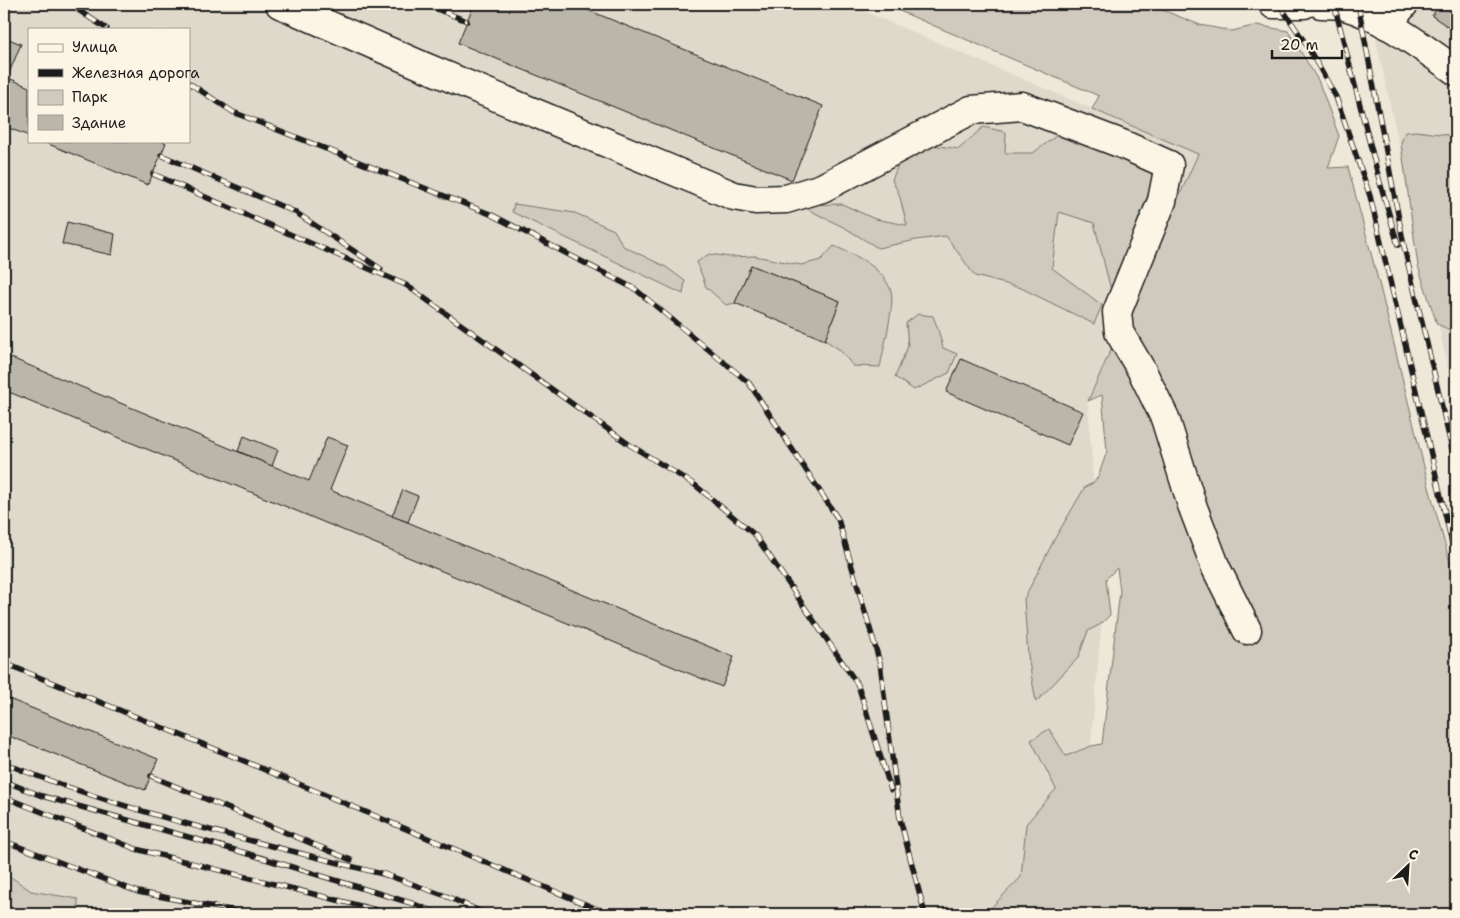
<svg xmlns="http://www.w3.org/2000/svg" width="1460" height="918" font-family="'Shantell Sans',sans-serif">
<rect width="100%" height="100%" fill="#eee8d9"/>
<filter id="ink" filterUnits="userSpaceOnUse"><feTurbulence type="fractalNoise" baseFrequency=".02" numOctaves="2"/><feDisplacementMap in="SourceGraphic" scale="10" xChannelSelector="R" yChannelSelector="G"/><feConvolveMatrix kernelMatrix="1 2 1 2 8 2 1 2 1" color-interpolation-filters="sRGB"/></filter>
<g filter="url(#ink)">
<g fill="#ded9cb" fill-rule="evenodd">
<path d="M4 4H847L1198 154 1088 401 1102 618 1076 914H4ZM29 29H189V141H29Z"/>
<path d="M1375 4H1456V405L1376 40 1401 6Z"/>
</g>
<g fill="#cfcabd" stroke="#76736c">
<path d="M883 4H1148L1200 25 1232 31 1257 25 1288 31 1318 80 1339 136 1328 168 1348 167 1380 287 1429 487 1456 584V914H985L1021 877 1026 824 1056 789 1031 740 1049 729 1066 756 1091 746 1102 744 1120 591 1117 568 1106 579 1110 615 1101 624 1088 631 1078 658 1036 702 1028 656 1024 599 1054 540 1085 487 1093 483 1098 477 1107 451 1102 395 1088 401 1198 154 1092 109 1099 96Z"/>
<path d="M983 127 1006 132 1005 153H1033L1064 130 1156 174 1111 290 1094 223 1059 212 1052 268 1102 305 1094 324 1021 288 975 276 946 236 916 240 878 248 845 228 799 205 842 204 875 219 907 225 899 194 892 180 901 157 925 144 959 149Z"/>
<path d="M1416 131 1456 136V329H1448L1437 324 1418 266 1401 143 1405 132Z"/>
<path d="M514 204 575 213 614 230 623 246 666 267 685 281 683 294 512 212Z"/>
<path d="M834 246C855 255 883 267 891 291 895 305 883 351 880 367L853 366 840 350 825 340 840 301 751 265 735 303 726 305 706 287 697 262 709 254 730 257 755 256 801 265 821 260Z"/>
<path d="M918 314 933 316 938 329 943 348 957 354 949 373 914 390 895 377 908 346 906 323Z"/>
<path d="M4 875 14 879 31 891 78 899V914H4Z"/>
</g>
<g fill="#bab6aa" stroke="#1c1c1c">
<path d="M474 4H573L823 106 792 180 458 43Z"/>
<path d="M1440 4H1456V32L1432 16Z"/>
<path d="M4 37 21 44 7 78 4 76Z"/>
<path d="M4 76 29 87V136L4 126Z"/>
<path d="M41 141H161L166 143 148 185Z"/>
<path d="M67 222 115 234 112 255 62 244Z"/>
<path d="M751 265 840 301 825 340 735 303Z"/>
<path d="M4 355 309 481 327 437 348 445 330 490 734 657 722 687 4 390Z"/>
<path d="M961 359 1083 412 1068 445 946 392Z"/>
<path d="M244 436 278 450 272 466 238 451Z"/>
<path d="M403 490 418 496 408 522 392 516Z"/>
<path d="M4 697 158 759 145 790 4 734Z"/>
</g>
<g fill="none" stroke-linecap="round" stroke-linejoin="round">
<g stroke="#1c1c1c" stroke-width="31">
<g id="minor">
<path d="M280 4 425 67 734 196 756 200 786 199 822 188 971 110 1022 106 1122 144 1169 165 1162 201 1117 312 1119 332 1142 371 1165 418 1192 505 1216 568 1247 630"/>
<path d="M1273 4H1304"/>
<path d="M1321 4C1329 4 1337 4 1345 6 1384 17 1423 48 1456 71"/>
<path d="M1387 25 1404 4"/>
</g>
</g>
<use href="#minor" stroke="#fcf5e5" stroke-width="28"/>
<g stroke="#1c1c1c" stroke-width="5.5">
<g id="rail">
<path d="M69 4 107 29"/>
<path d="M424 4 467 21"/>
<path d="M1279 4 1306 44 1336 97 1370 196 1456 560"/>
<path d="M1334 4 1379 179 1398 245"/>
<path d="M1358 4 1405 251 1456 466"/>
<path d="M189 83 233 112 490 214 635 289 749 383 838 519 880 663 900 819 925 914"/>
<path d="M161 155 295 212 381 269"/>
<path d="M153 174 406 285 630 445 695 485 755 535 858 685 891 790"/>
<path d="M4 663 232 756 609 914"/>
<path d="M4 763C126 813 258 842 386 875"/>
<path d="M151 776 351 860"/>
<path d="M4 781 42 796 249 854 414 904 440 914"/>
<path d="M4 797 136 849 392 914"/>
<path d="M4 841 138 892 250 914"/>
<path d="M381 873 446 896 486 914"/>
</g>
</g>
<use href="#rail" stroke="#fcf5e5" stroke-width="4" stroke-dasharray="11" stroke-linecap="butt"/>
</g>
</g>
<rect width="1460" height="918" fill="none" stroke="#fcf5e5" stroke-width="20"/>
<rect x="10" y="10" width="1440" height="898" fill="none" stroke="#1c1c1c" stroke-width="2" filter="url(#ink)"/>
<rect x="28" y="28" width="162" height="115" fill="#fcf5e5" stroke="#a29e95"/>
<rect x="38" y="44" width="25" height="8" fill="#fcf5e5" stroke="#a29e95"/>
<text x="72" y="52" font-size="15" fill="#1c1c1c">Улица</text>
<rect x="38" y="69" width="25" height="8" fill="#1c1c1c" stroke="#a29e95"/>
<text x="72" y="78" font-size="15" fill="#1c1c1c">Железная дорога</text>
<rect x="38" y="90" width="25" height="15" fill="#cfcabd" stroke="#a29e95"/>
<text x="72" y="102" font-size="15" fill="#1c1c1c">Парк</text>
<rect x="38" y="115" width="25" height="15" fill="#bab6aa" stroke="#a29e95"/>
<text x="72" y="128" font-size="15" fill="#1c1c1c">Здание</text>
<g transform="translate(1408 866) rotate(25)" stroke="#fcf5e5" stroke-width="4" paint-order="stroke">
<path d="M0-4L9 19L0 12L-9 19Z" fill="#1c1c1c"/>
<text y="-8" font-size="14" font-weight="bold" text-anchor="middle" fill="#1c1c1c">С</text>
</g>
<path d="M1272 50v8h70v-8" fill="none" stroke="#1c1c1c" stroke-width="2.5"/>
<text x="1280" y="50" font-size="15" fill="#1c1c1c" stroke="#fcf5e5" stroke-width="4" paint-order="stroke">20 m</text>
</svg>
